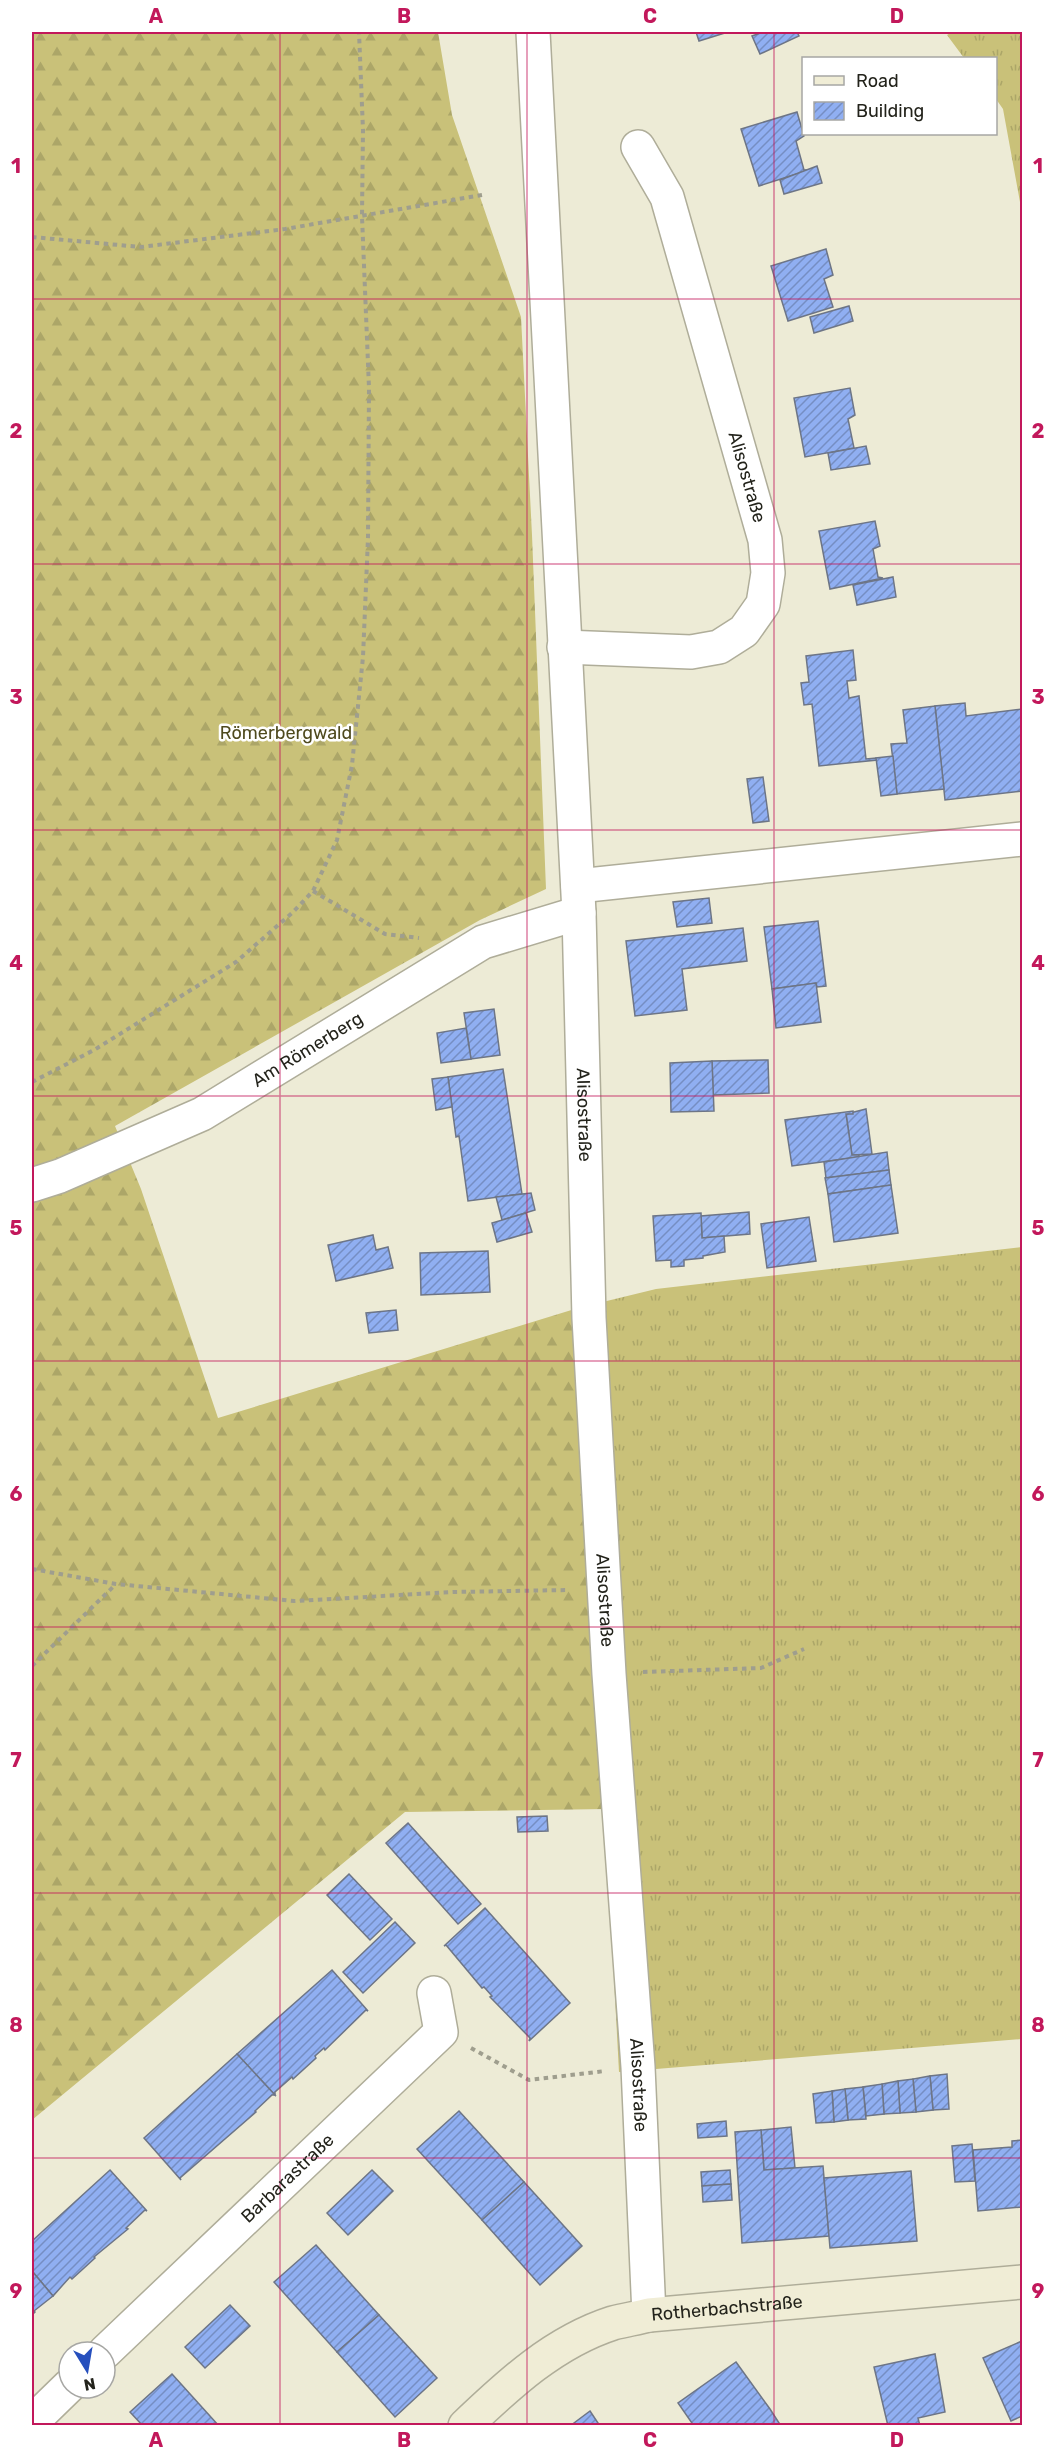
<svg xmlns="http://www.w3.org/2000/svg" width="1054" height="2457" font-family="Rubik,sans-serif">
<defs>
<pattern id="grass-tufts" width="24" height="20" patternUnits="userSpaceOnUse" patternTransform="scale(1.5)"><rect width="24" height="20" fill="#c9c179"/><path d="M3 7l-1-3M5 7V3M7 7l1-3M15 17l-1-3M17 17v-4M19 17l1-3" fill="none" stroke="#aca668"/></pattern>
<pattern id="forest-firs" width="22" height="20" patternUnits="userSpaceOnUse" patternTransform="scale(1.5)"><rect width="22" height="20" fill="#c9c179"/><path d="M5 1l3.5 6h-7zM16 11l3.5 6h-7z" fill="#aca668"/></pattern>
<pattern id="building-hatch" width="6" height="6" patternUnits="userSpaceOnUse" patternTransform="scale(1.5)"><rect width="6" height="6" fill="#90aff2"/><path d="M-1 1l2-2M0 6l6-6M5 7l2-2" fill="none" stroke="#758ec3"/></pattern>
</defs>
<rect width="100%" height="100%" fill="#edebd6"/>
<g fill="url(#grass-tufts)">
<path d="M952 32H1022V213L1003 109 996 99V58H964L947 35Z"/>
<path d="M1022 1247V2039L619 2072 578 1308 656 1289Z"/>
</g>
<path fill="url(#forest-firs)" d="M32 32H438L452 115 521 317 532 535 546 889 480 920 115 1126 141 1189 218 1418 578 1308 606 1809 405 1812 32 2120Z"/>
<g fill="url(#building-hatch)" stroke="#6d7586" stroke-width="1.5">
<path d="M696 32H728L699 41Z"/>
<path d="M763 32H797L799 36 760 54 752 36Z"/>
<path d="M797 112 804 136 796 141 804 170H809L759 186 741 129Z"/>
<path d="M817 166 822 183 784 194 780 180Z"/>
<path d="M826 249 833 275 824 279 833 307 788 321 771 266Z"/>
<path d="M849 306 853 321 814 333 810 317Z"/>
<path d="M850 388 855 415 848 419 854 448 805 457 794 398Z"/>
<path d="M866 446 870 464 831 470 828 453Z"/>
<path d="M875 521 880 546 873 549 878 577 883 578 830 589 819 531Z"/>
<path d="M893 577 896 597 857 605 853 585Z"/>
<path d="M853 650 856 680 847 681 849 698 859 696 866 759 876 758 877 760 819 766 812 704 804 705 801 683 809 682 806 656Z"/>
<path d="M965 703 966 716 1022 709V791L945 800 935 706Z"/>
<path d="M935 706 944 789 897 794 891 744 907 743 903 710Z"/>
<path d="M893 756 897 794 881 796 876 758Z"/>
<path d="M763 777 769 821 753 823 747 779Z"/>
<path d="M709 898 712 923 677 927 673 902Z"/>
<path d="M818 921 826 986 817 987 816 983 772 989 764 927Z"/>
<path d="M743 928 747 961 682 969 687 1010 635 1016 626 941Z"/>
<path d="M816 983 821 1022 776 1028 772 989Z"/>
<path d="M494 1009 500 1055 471 1059 464 1013Z"/>
<path d="M466 1028 471 1059 441 1063 437 1033Z"/>
<path d="M768 1060 769 1093 713 1095 712 1061Z"/>
<path d="M712 1061 714 1111 671 1112 670 1063Z"/>
<path d="M503 1069 522 1194 468 1201 459 1136 456 1137 448 1077Z"/>
<path d="M448 1077 452 1107 436 1110 432 1079Z"/>
<path d="M866 1109 872 1154 852 1155 846 1114Z"/>
<path d="M853 1111V1114H846L852 1155H859V1157L792 1166 785 1120Z"/>
<path d="M887 1152 889 1170 826 1178 824 1162Z"/>
<path d="M889 1170 891 1185 828 1194 825 1178Z"/>
<path d="M891 1185 898 1233 834 1242 828 1194Z"/>
<path d="M531 1193 535 1210 502 1220 496 1197Z"/>
<path d="M749 1212 750 1234 702 1238 701 1216Z"/>
<path d="M526 1213 532 1232 497 1242 492 1223Z"/>
<path d="M701 1213 702 1238 724 1236 725 1252 703 1256V1258L684 1260V1266L671 1267V1260L656 1261 653 1216Z"/>
<path d="M809 1217 816 1261 767 1268 761 1224Z"/>
<path d="M373 1235 376 1250 388 1247 393 1268 336 1281 328 1245Z"/>
<path d="M488 1251 490 1292 421 1295 420 1253Z"/>
<path d="M396 1310 398 1330 369 1333 366 1313Z"/>
<path d="M547 1816 548 1831 518 1832 517 1817Z"/>
<path d="M408 1823 481 1904 458 1924 386 1843Z"/>
<path d="M349 1874 392 1919 370 1940 327 1895Z"/>
<path d="M485 1908 570 2003 529 2041 530 2038 490 1997 492 1996 484 1987 482 1988 446 1945 444 1946Z"/>
<path d="M395 1922 415 1943 363 1993 343 1972Z"/>
<path d="M332 1970 368 2011 366 2010 325 2050 324 2048 315 2056 316 2058 293 2079 292 2077 275 2092V2095L237 2054Z"/>
<path d="M237 2054 275 2095H272L255 2111 256 2112 180 2178 181 2180 144 2138Z"/>
<path d="M947 2074 949 2109 933 2110 930 2076Z"/>
<path d="M930 2076 933 2110 916 2112 913 2079Z"/>
<path d="M913 2079 916 2112 900 2113 898 2081Z"/>
<path d="M898 2081 900 2113 884 2114 882 2084Z"/>
<path d="M882 2084 884 2114 866 2116 863 2087Z"/>
<path d="M863 2087 866 2119 848 2120 845 2089Z"/>
<path d="M845 2089 848 2120 834 2122 832 2091Z"/>
<path d="M832 2091 834 2122 816 2123 813 2094Z"/>
<path d="M459 2111 524 2182 482 2220 417 2149Z"/>
<path d="M726 2121 727 2136 698 2138 697 2124Z"/>
<path d="M791 2127 795 2168 764 2170 761 2130Z"/>
<path d="M761 2130 764 2170 823 2166 829 2236 742 2243 735 2132Z"/>
<path d="M1022 2140V2207L978 2211 973 2150 1012 2147V2141Z"/>
<path d="M972 2144 975 2181 955 2182 952 2146Z"/>
<path d="M110 2170 147 2211 145 2210 126 2228 128 2229 94 2257 95 2258 72 2279 70 2277 53 2296 32 2271V2241Z"/>
<path d="M372 2170 393 2191 348 2235 327 2213Z"/>
<path d="M730 2170 731 2184 702 2186 701 2172Z"/>
<path d="M911 2171 917 2241 830 2248 824 2178Z"/>
<path d="M524 2182 582 2246 540 2285 482 2220Z"/>
<path d="M731 2184 732 2200 703 2202 702 2186Z"/>
<path d="M316 2245 379 2315 337 2352 274 2282Z"/>
<path d="M32 2271 53 2296 34 2311 35 2312 32 2315Z"/>
<path d="M230 2305 250 2326 205 2368 185 2347Z"/>
<path d="M379 2315 437 2378 395 2417 337 2352Z"/>
<path d="M1022 2341V2416L1011 2421 983 2358Z"/>
<path d="M935 2354 945 2412 918 2418 920 2426H888L874 2367Z"/>
<path d="M736 2362 770 2409 781 2426H694L678 2403Z"/>
<path d="M172 2374 219 2426H143L130 2412Z"/>
<path d="M590 2411 600 2426H570Z"/>
</g>
<g fill="none" stroke-linecap="round" stroke-linejoin="round">
<g stroke="#afad99" stroke-width="36">
<g id="street">
<path id="s1" d="M533 32 579 913 589 1318 609 1674 638 2067 649 2315"/>
<path d="M564 647 691 652 719 647 744 631 763 604 768 573 765 540 667 197 638 147"/>
<path d="M578 886 1022 839"/>
<path id="s2" d="M32 1185 60 1176 202 1114 483 942 579 913"/>
<path id="s3" d="M105 2352 441 2032 434 1993"/>
<path d="M32 2422 69 2386"/>
</g>
</g>
<g stroke="#afad99" stroke-width="36">
<g id="secondary">
<path id="s4" d="M465 2426C509 2384 554 2342 613 2323 625 2320 637 2318 649 2315L1022 2282"/>
</g>
</g>
<g stroke="#9f9e8e" stroke-width="4" stroke-dasharray="4.5 4.5" stroke-linecap="butt">
<path d="M32 237 141 247 285 229 482 195"/>
<path d="M313 891 385 934 419 938"/>
<path d="M32 1082 94 1050 236 962 292 913 313 891 337 840 352 765 363 657 368 538 369 388 362 216 363 130 359 32"/>
<path d="M32 1569 116 1584 294 1601 454 1592 568 1590"/>
<path d="M32 1666 115 1585"/>
<path d="M643 1672 761 1668 804 1649"/>
<path d="M471 2048 529 2080 605 2071"/>
</g>
<use href="#street" stroke="#fff" stroke-width="33"/>
<use href="#secondary" stroke="#f0edd6" stroke-width="33"/>
</g>
<path fill="none" stroke="#c2185b" stroke-width="1.5" stroke-opacity="0.55" d="M280 32V2426M527 32V2426M774 32V2426M32 299H1022M32 564H1022M32 830H1022M32 1096H1022M32 1361H1022M32 1627H1022M32 1893H1022M32 2158H1022"/>
<g text-anchor="middle" dominant-baseline="central" stroke-width="5" stroke-linejoin="round" paint-order="stroke">
<g font-size="18" fill="#23231b" stroke="#fff">
<text transform="translate(747 477) rotate(74)">Alisostraße</text>
<text stroke="none"><textPath href="#s2" startOffset="308">Am Römerberg</textPath></text>
<text stroke="none"><textPath href="#s1" startOffset="1084">Alisostraße</textPath></text>
<text stroke="none"><textPath href="#s1" startOffset="1570">Alisostraße</textPath></text>
<text stroke="none"><textPath href="#s1" startOffset="2056">Alisostraße</textPath></text>
<text stroke="none"><textPath href="#s3" startOffset="252">Barbarastraße</textPath></text>
<text stroke="none"><textPath href="#s4" startOffset="297">Rotherbachstraße</textPath></text>
</g>
<g font-size="18" fill="#4f4a1e" stroke="#fff">
<text x="286" y="733">Römerbergwald</text>
</g>
</g>
<rect width="1054" height="2457" fill="none" stroke="#ffffff" stroke-width="66"/>
<rect x="802" y="57" width="195" height="78" fill="#ffffff" stroke="#a7a7a4" stroke-width="1.5"/>
<rect x="814" y="76" width="30" height="9" fill="#f0edd6" stroke="#a7a7a4" stroke-width="1.5"/>
<text x="856" y="87" font-size="18" fill="#23231b">Road</text>
<rect x="814" y="102" width="30" height="18" fill="url(#building-hatch)" stroke="#a7a7a4" stroke-width="1.5"/>
<text x="856" y="117" font-size="18" fill="#23231b">Building</text>
<g transform="translate(87 2370) rotate(169)"><circle r="28" fill="#ffffff" stroke="#a7a7a4" stroke-width="1.5"/>
<path d="M0-4.5L10 22L0 15L-10 22Z" fill="#264fbd"/>
<text y="-9" font-size="16" font-weight="bold" text-anchor="middle" fill="#23231b">N</text>
</g>
<rect x="33" y="33" width="988" height="2391" fill="none" stroke="#c2185b" stroke-width="2"/>
<g font-size="20" text-anchor="middle" font-weight="bold" fill="#c2185b">
<text x="156" y="23">A</text>
<text x="404" y="23">B</text>
<text x="650" y="23">C</text>
<text x="897" y="23">D</text>
<text x="16" y="173">1</text>
<text x="1038" y="173">1</text>
<text x="16" y="438">2</text>
<text x="1038" y="438">2</text>
<text x="16" y="704">3</text>
<text x="1038" y="704">3</text>
<text x="16" y="970">4</text>
<text x="1038" y="970">4</text>
<text x="16" y="1235">5</text>
<text x="1038" y="1235">5</text>
<text x="16" y="1501">6</text>
<text x="1038" y="1501">6</text>
<text x="16" y="1767">7</text>
<text x="1038" y="1767">7</text>
<text x="16" y="2032">8</text>
<text x="1038" y="2032">8</text>
<text x="16" y="2298">9</text>
<text x="1038" y="2298">9</text>
<text x="156" y="2447">A</text>
<text x="404" y="2447">B</text>
<text x="650" y="2447">C</text>
<text x="897" y="2447">D</text>
</g>
</svg>
